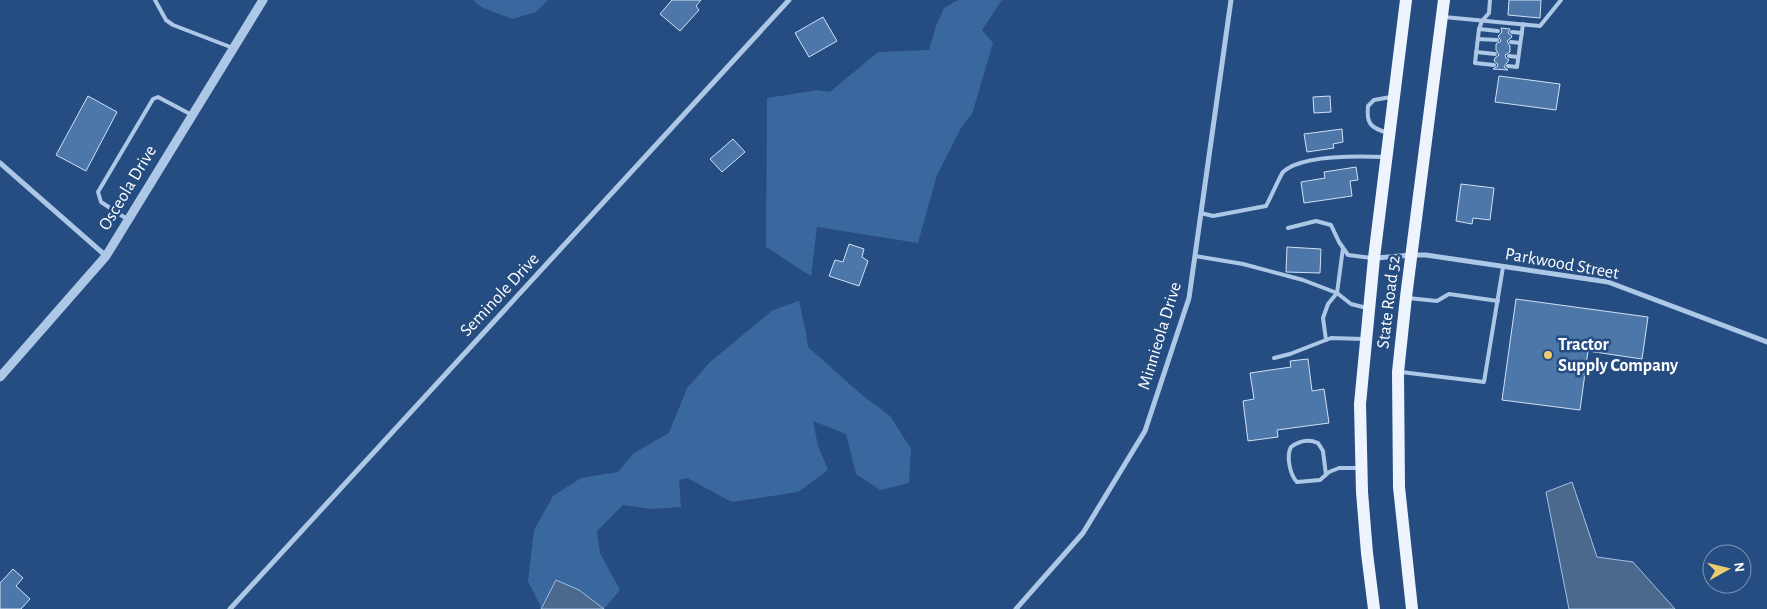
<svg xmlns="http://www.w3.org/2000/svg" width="1767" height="609" font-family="'Alegreya Sans',sans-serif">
<rect width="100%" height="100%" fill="#254d81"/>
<g fill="#3a679e">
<path d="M473 0H548L536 12 512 19 481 7Z"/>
<path d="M958 0H1002L982 30 993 43 972 114 962 126 937 175 918 243 817 227 811 276 766 247 767 98 818 90 830 92 878 52 929 50 936 26 944 8Z"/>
<path d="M799 301 806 333 808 347 862 395 890 416 911 449 909 483 880 490 856 474 846 434 813 421 818 446 828 470 798 492 732 502 687 478 679 480 681 507 651 509 623 505 597 531 600 553 620 590 604 609 579 590 556 580 541 607 528 581 534 530 553 496 581 478 618 472 634 453 669 433 687 388 710 362 773 310Z"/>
</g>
<g fill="#4b688d" stroke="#a1c1e7">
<path d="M1572 482 1597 557 1633 562 1675 609H1569L1546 492Z"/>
<path d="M556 580 579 590 604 609H541Z"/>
</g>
<g fill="#4e77a9" stroke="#d0e1f5">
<path d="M672 0H701L696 6 699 10 680 31 660 14Z"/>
<path d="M1509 0H1541L1540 18 1508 15Z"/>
<path d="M823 17 837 41 809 57 795 33Z"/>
<path d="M1501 28 1510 29 1508 33 1512 36 1511 38 1507 41 1510 46V52L1505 55 1506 58 1509 60 1504 67 1508 70 1493 69 1498 66 1497 63 1494 61 1495 58 1499 55 1496 50V44L1501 41 1498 36 1502 32Z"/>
<path d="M1499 76 1560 84 1556 110 1495 102Z"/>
<path d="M88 96 117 112 86 171 56 155Z"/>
<path d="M1330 96 1331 112 1314 113 1313 97Z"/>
<path d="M1342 129 1343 142 1333 144 1334 148 1307 152 1304 134Z"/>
<path d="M733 139 745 152 722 172 710 159Z"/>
<path d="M1356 167 1358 180 1350 181 1352 196 1304 203 1301 182 1325 178 1324 172Z"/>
<path d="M1461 184 1494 188 1490 220 1473 218 1472 224 1456 221Z"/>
<path d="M849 244 864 249 862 257 868 261 859 286 829 276 835 260 843 262Z"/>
<path d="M1287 247 1321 249 1320 273 1286 272Z"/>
<path d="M1516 299 1648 317 1642 359 1588 351 1580 410 1502 400Z"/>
<path d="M1308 359 1312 391 1324 389 1329 423 1277 430 1278 437 1248 441 1243 401 1254 399 1250 373 1291 367 1290 361Z"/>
<path d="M13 569 23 578 16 586 30 599 21 609H0V583Z"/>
</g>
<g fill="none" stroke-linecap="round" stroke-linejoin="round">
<g stroke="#adc7e6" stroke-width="4">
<path d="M155 0 166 20 173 25 233 48"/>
<path d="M1490 0 1489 13 1482 21 1479 29 1475 63 1494 65"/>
<path d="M1444 17 1540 26 1561 0"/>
<path d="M1479 29 1498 31"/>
<path d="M1512 32 1522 33"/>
<path d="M1478 39 1497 40"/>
<path d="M1511 42 1520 43"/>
<path d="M1476 52 1495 54"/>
<path d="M1509 56 1518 57"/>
<path d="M1508 66 1517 67 1523 24"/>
<path d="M1388 133C1371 128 1366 124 1368 106L1374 100 1391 97"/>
<path d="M1201 213 1213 216 1266 206C1270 199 1280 176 1283 172 1302 154 1361 156 1385 157"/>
<path d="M127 219 101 202 98 192 153 99 158 97 192 115"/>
<path d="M1288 228 1316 221 1331 225 1339 242 1348 255 1372 258"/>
<path d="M1195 256 1243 264 1303 280 1337 293 1351 304 1367 308"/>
<path d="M1408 298 1437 301 1449 294 1498 301"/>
<path d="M1326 340 1323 318 1328 304 1337 293 1343 248"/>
<path d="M1274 358 1290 354 1331 338 1363 339"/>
<path d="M1401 372 1484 382 1503 267"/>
<path d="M1326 475 1323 451 1318 443C1309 439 1299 441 1291 447 1286 456 1290 475 1297 482L1320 480 1329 472 1339 468H1359"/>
</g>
<g stroke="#adc7e6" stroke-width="5">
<path d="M0 163 106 256"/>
<path d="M1376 258 1412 255H1426L1608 282 1767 342"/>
<path d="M230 609 789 0"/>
<path d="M1016 609 1083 533 1145 431 1189 298 1231 0"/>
</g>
<path stroke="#adc7e6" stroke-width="9" d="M0 377 106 256 263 0"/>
<g stroke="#eef4fd" stroke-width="12">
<path d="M1374 609 1367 553 1362 492 1360 404 1374 258 1406 0"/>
<path d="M1412 609 1399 487 1398 372 1406 297 1444 0"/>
</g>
</g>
<circle fill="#f0cc71" stroke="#254d81" stroke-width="2" cx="1548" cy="355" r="5"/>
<g text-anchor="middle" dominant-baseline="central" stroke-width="5" stroke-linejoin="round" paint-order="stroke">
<g font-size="18" fill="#fff" stroke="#254d81">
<text transform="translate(128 188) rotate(-59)">Osceola Drive</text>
<text transform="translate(1562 264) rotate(10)">Parkwood Street</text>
<text transform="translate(500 295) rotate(-47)">Seminole Drive</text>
<text transform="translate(1389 302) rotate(-83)">State Road 52</text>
<text transform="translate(1160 336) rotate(-73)">Minnieola Drive</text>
</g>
<g font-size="18" font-weight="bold" fill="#fff" stroke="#254d81" text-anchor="start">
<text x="1558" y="345">Tractor<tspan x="1558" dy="21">Supply Company</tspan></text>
</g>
</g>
<g transform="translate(1727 569) rotate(82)"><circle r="24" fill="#254d81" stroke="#7c94b3"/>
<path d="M0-4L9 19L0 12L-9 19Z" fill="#f0cc71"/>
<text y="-8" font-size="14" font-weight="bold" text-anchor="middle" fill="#ffffff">N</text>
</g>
</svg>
